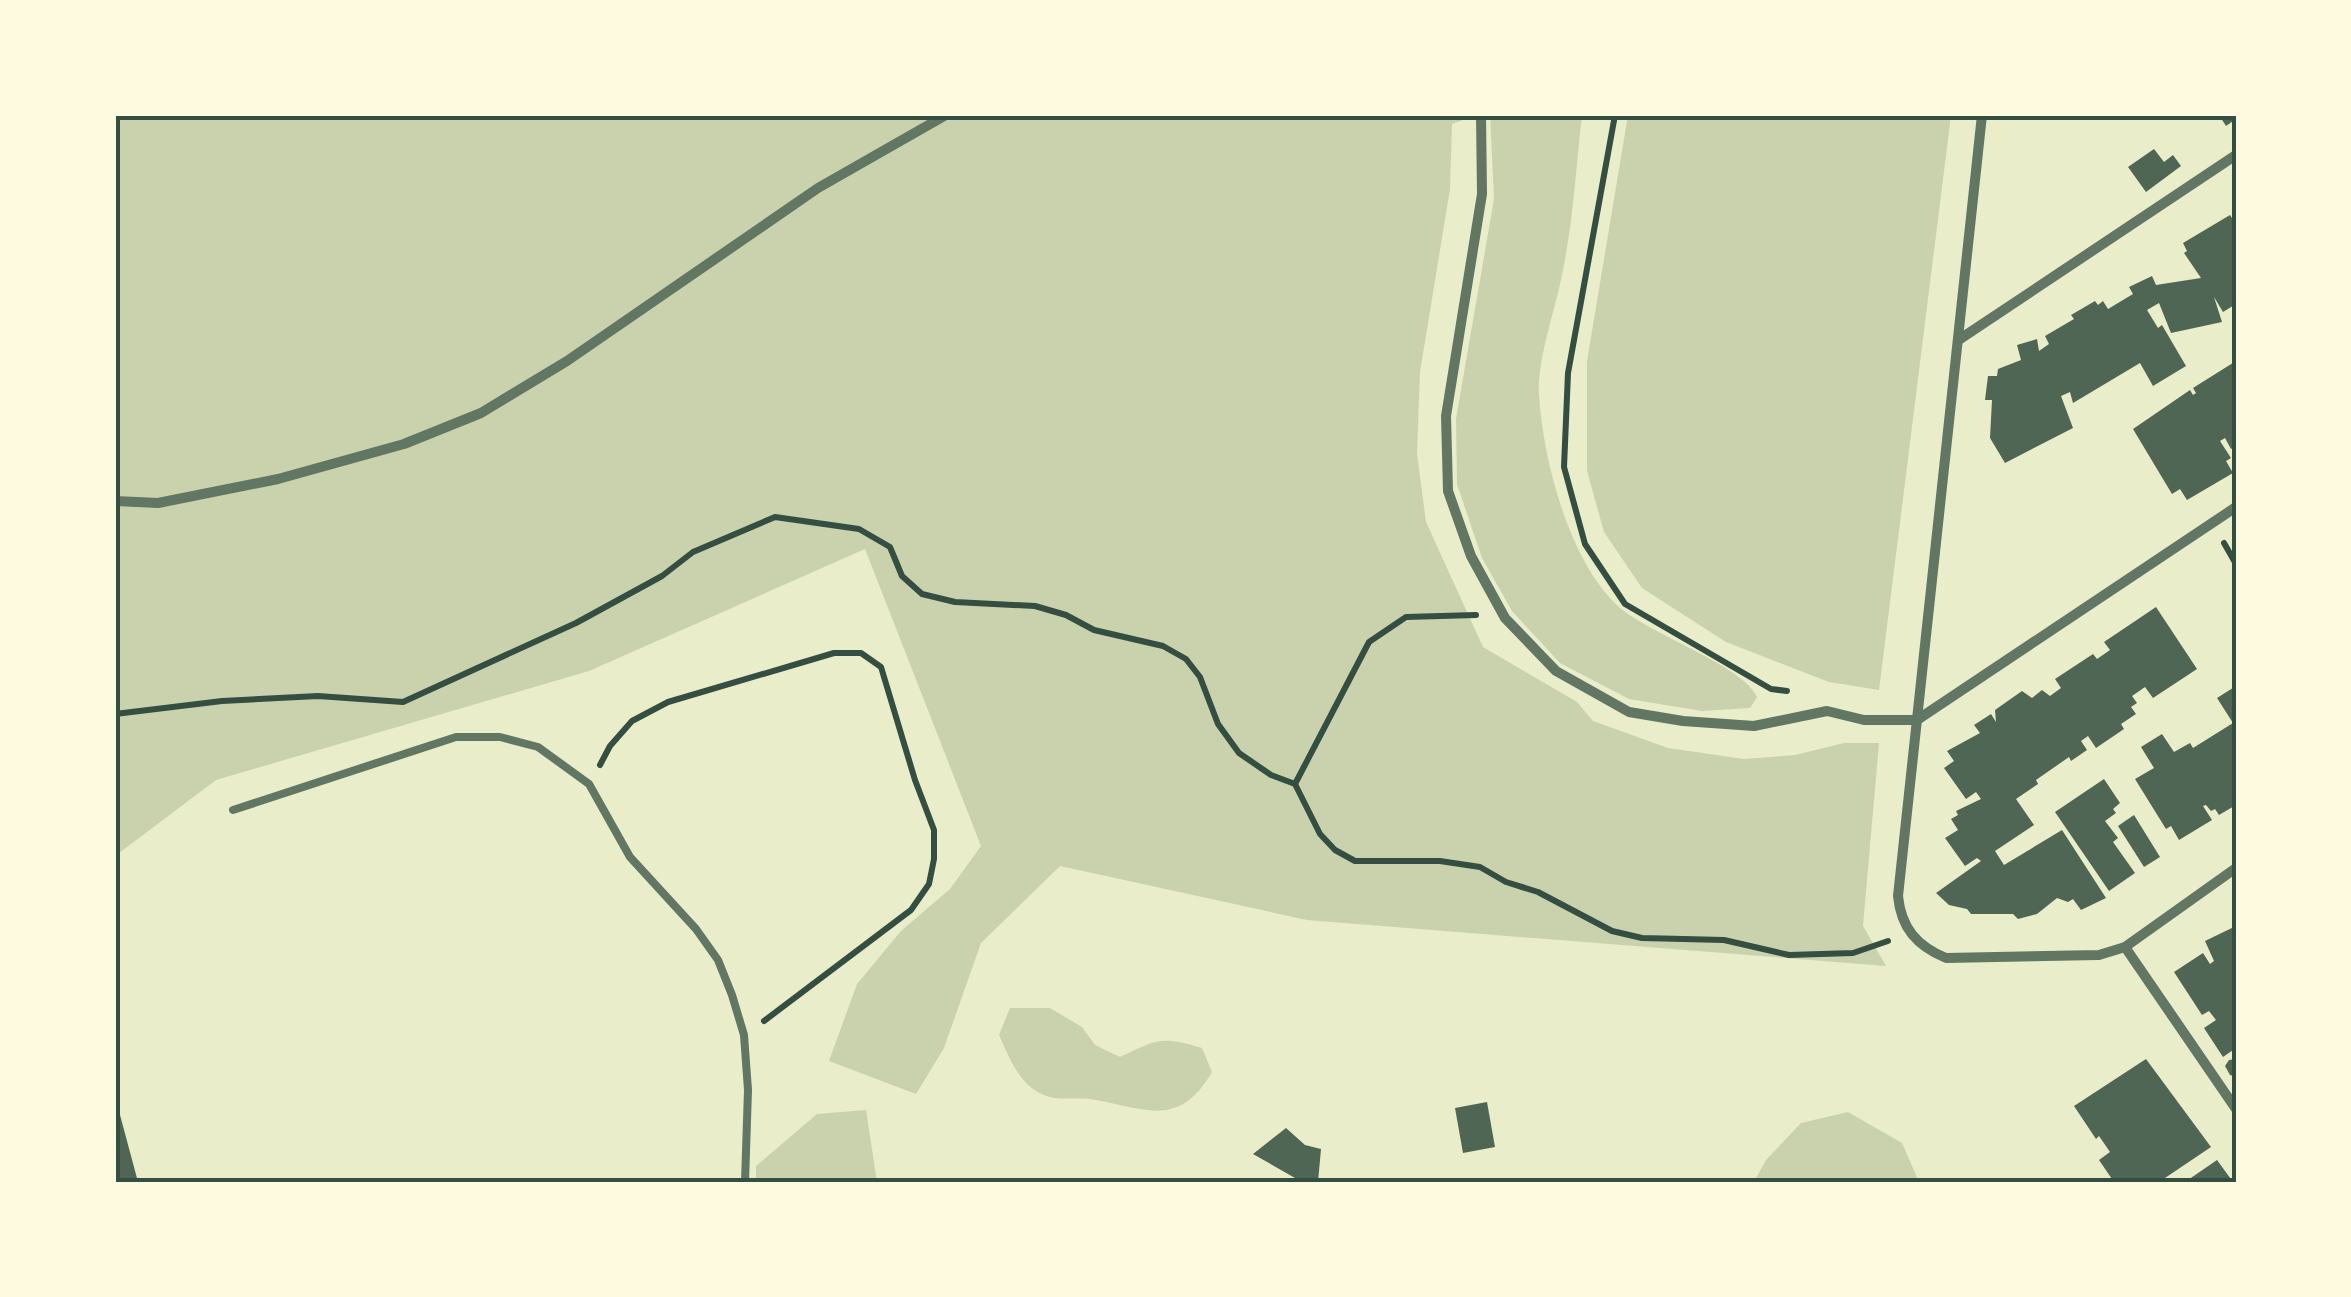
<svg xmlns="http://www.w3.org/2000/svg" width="2351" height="1297" font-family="Lato,sans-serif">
<rect width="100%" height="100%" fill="#e9edc9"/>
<g fill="#cad2ad">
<path d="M115 115H1477L1452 124 1450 189 1420 372 1417 454 1426 522 1483 647 1577 702 1593 721 1668 748 1744 759 1795 755 1844 743H1879L1863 926 1886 966 1307 920 1060 866 981 943 944 1048 916 1094 829 1061 857 984 901 931 950 889 981 846 865 549 589 671 216 780 115 856Z"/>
<path d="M1490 115H1582C1576 168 1573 222 1562 275 1555 311 1537 359 1539 395 1543 460 1569 561 1618 606 1648 634 1743 665 1757 697L1750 708 1702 711 1629 699 1560 663 1512 611 1482 558 1457 484 1456 419 1494 199Z"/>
<path d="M1628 115H1951L1879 690 1829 682 1726 642 1642 588 1604 532 1587 471V361Z"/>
<path d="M1010 1008H1050L1082 1027 1095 1045 1120 1057C1158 1039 1161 1036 1202 1048L1212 1072C1178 1131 1142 1107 1090 1099 1077 1097 1057 1101 1044 1095 1019 1085 1009 1057 999 1035Z"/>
<path d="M866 1110 877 1182H756V1166L817 1114Z"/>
<path d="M1848 1112 1902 1143 1919 1182H1754L1766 1160 1801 1123Z"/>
</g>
<g fill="#4f6655">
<path d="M2219 115H2236V119L2226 126Z"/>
<path d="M2154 149 2164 162 2173 155 2181 166 2146 192 2128 167Z"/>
<path d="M2230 215 2236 224V304L2223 312 2214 297 2222 322 2171 333 2159 303 2147 310 2158 328 2162 325 2186 366 2153 386 2140 363 2073 403 2070 392 2061 396 2073 428 2005 463 1990 438 1992 400H1985L1988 376H1997L1998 369 2021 360 2017 345 2037 339 2039 351 2049 344 2045 336 2074 319 2071 315 2095 301 2098 305 2103 301 2108 309 2133 294 2129 287 2152 276 2156 285 2201 278 2184 253 2187 251 2183 243Z"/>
<path d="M2236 361V446L2231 449 2225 438 2220 441 2231 458 2226 461 2233 473 2187 500 2180 489 2172 494 2133 429 2190 390 2193 395 2196 393 2193 388Z"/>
<path d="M2156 607 2197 669 2153 698 2145 687 2132 696 2137 703 2131 707 2136 714 2121 724 2124 729 2096 748 2088 736 2081 741 2087 750 2071 761 2069 757 2036 780 2038 784 2016 799 2034 825 1995 851 2004 865 2062 830 2106 898 2081 910 2073 899 2068 902 2057 898 2037 914 2018 919 2013 914H1971L1967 909 1949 905 1936 893 1981 861 1977 858 1965 866 1945 838 1958 830 1951 819 1958 815 1956 811 1981 799 1976 792 1966 799 1944 768 1954 761 1947 751 1980 733 1974 725 1991 714 1996 722 1995 710 2022 691 2032 698 2042 690 2050 696 2061 688 2055 679 2093 654 2097 659 2110 650 2104 642Z"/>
<path d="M2236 686V805L2219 815 2215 809 2211 811 2206 805 2203 806 2212 820 2179 840 2171 826 2166 829 2135 779 2154 768 2141 747 2162 734 2174 752 2190 743 2193 748 2233 723 2217 698Z"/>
<path d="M2104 779 2120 803 2113 809 2116 813 2105 821 2118 838 2113 842 2135 873 2109 891 2055 812Z"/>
<path d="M2134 815 2160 857 2144 867 2118 826Z"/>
<path d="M2236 926V1048L2223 1057 2204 1028 2216 1020 2209 1011 2202 1015 2174 972 2203 953 2210 964 2214 961 2205 941Z"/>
<path d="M2146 1059 2211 1147 2162 1180 2163 1182H2114L2099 1160 2110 1152 2099 1136 2096 1139 2074 1106Z"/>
<path d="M2236 1059V1077L2230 1075 2225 1066 2229 1060Z"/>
<path d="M116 1100 138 1182H115Z"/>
<path d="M1487 1102 1495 1147 1463 1153 1455 1108Z"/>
<path d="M1286 1128 1305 1145 1321 1149 1318 1182H1302L1253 1154Z"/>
<path d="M2217 1160 2233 1182H2185Z"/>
</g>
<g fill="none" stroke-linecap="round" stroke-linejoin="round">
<g stroke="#344e41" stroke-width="6">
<path d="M1615 115 1568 373 1564 467 1585 544 1625 604 1771 689 1787 691"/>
<path d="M2224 543 2236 564"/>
<path d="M115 714 222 701 318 696 403 702 576 623 662 576 693 552 775 517 859 529 890 547 902 576 922 594 955 602 1035 606 1066 615 1094 630 1163 646 1186 659 1200 677 1218 724 1239 753 1271 775 1295 784 1369 642 1406 617 1476 615"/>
<path d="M600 765 610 746 632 721 668 702 834 653H861L881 667 915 780 934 830V859L929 884 911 910 764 1021"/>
<path d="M1295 784 1320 834 1335 850 1355 861H1440L1480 867 1506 882 1538 892 1612 931 1642 938 1724 940 1789 955 1853 953 1888 941"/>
</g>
<path stroke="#617663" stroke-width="8" d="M233 810 456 737H500L538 747 589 784 630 857 696 929 718 960 732 995 744 1035 748 1090 745 1182"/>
<g stroke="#617663" stroke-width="10">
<path d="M1481 115 1482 194 1446 416 1448 491 1471 556 1505 618 1556 671 1629 712 1683 721 1754 726 1827 711 1864 720H1917L2236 507"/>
<path d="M1982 115 1898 896C1901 928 1917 946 1946 958L2099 955 2125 947 2236 868"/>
<path d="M1960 339 2236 155"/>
<path d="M115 501 158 503 278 479 404 444 481 413 567 361 818 188 946 115"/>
<path d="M2125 947 2236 1109"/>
</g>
</g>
<rect width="2351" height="1297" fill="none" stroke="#fefae0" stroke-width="235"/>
<rect x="118" y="118" width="2116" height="1062" fill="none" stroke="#344e41" stroke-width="4"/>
</svg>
